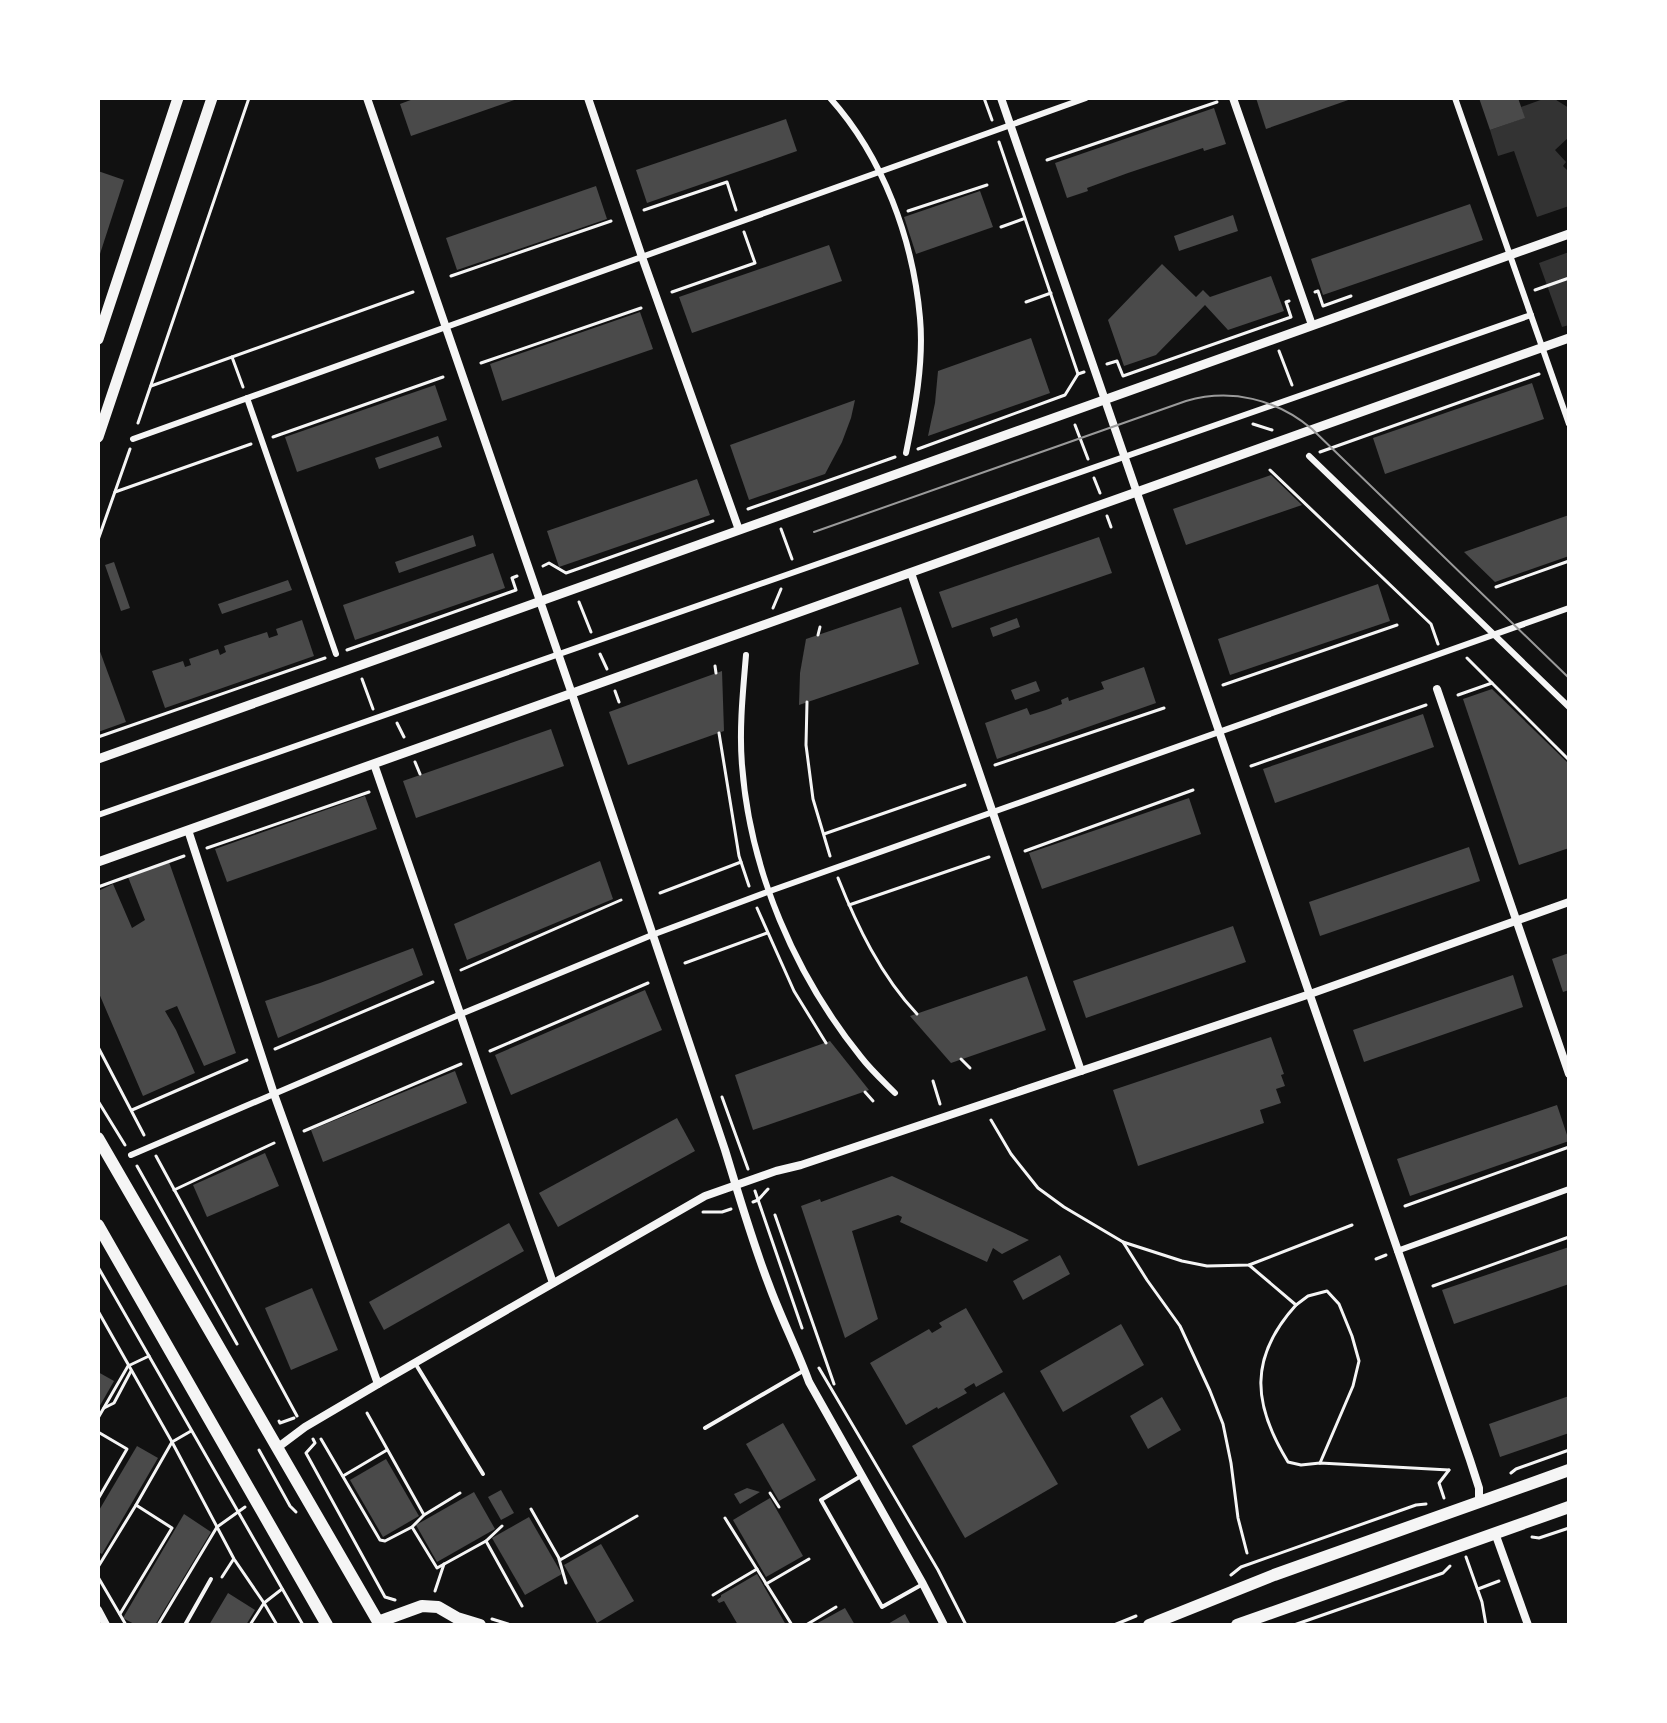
<svg xmlns="http://www.w3.org/2000/svg" width="1667" height="1723" font-family="'Libre Baskerville',serif">
<rect width="100%" height="100%" fill="#111"/>
<g fill="#333">
<path d="M1546 98H1553L1569 108V137L1555 150 1566 162 1563 166 1569 172V206L1537 217 1514 151 1498 156 1490 130 1524 118 1521 107Z"/>
<path d="M1569 252V325L1562 327 1539 263Z"/>
</g>
<g fill="#4a4a4a">
<path d="M416 98H520L411 136 400 104Z"/>
<path d="M1256 98H1354L1266 129Z"/>
<path d="M1479 98H1518L1525 118 1490 130Z"/>
<path d="M1214 108 1226 144 1204 151 1203 148 1128 173 1087 188 1088 191 1067 198 1055 163Z"/>
<path d="M786 119 797 151 647 203 636 170Z"/>
<path d="M98 171 124 180 99 257H98Z"/>
<path d="M596 186 607 219 457 270 446 238Z"/>
<path d="M980 191 993 227 916 254 904 217Z"/>
<path d="M1470 204 1483 240 1323 295 1311 259Z"/>
<path d="M1233 215 1238 231 1179 251 1174 236Z"/>
<path d="M829 245 842 281 692 333 679 297Z"/>
<path d="M1162 264 1196 297 1203 290 1210 297 1271 276 1284 311 1228 330 1205 305 1156 355 1124 366 1108 320Z"/>
<path d="M640 312 653 349 502 401 490 364Z"/>
<path d="M1031 338 1050 393 928 436 935 403 938 371Z"/>
<path d="M1532 383 1544 419 1385 474 1373 438Z"/>
<path d="M435 385 447 420 297 472 285 437Z"/>
<path d="M855 400 851 418 842 442 825 474 749 500 730 445Z"/>
<path d="M438 436 442 447 379 469 375 458Z"/>
<path d="M1271 475 1302 505 1186 545 1173 509Z"/>
<path d="M697 479 710 515 559 567 547 531Z"/>
<path d="M1569 515V556L1495 582 1464 552Z"/>
<path d="M473 535 476 546 399 573 395 562Z"/>
<path d="M1099 537 1112 573 952 628 939 592Z"/>
<path d="M493 553 505 588 355 640 343 605Z"/>
<path d="M114 562 130 608 121 611 105 565Z"/>
<path d="M288 580 292 590 222 614 218 604Z"/>
<path d="M1378 584 1390 621 1230 675 1218 639Z"/>
<path d="M901 607 919 664 799 705 800 673 806 639Z"/>
<path d="M1017 618 1020 627 993 637 990 628Z"/>
<path d="M302 620 314 656 165 708 152 671 183 661 185 667 191 665 189 659 218 649 220 655 226 652 224 646 267 632 269 638 278 635 276 629Z"/>
<path d="M98 646 126 722 98 732Z"/>
<path d="M1144 667 1156 703 997 759 985 723 1027 708 1030 715 1046 710 1062 704 1061 700 1068 697 1069 701 1104 689 1101 682Z"/>
<path d="M722 671 724 731 628 765 609 712Z"/>
<path d="M1036 681 1040 691 1015 700 1011 690Z"/>
<path d="M1492 689 1569 764V848L1519 865 1463 699Z"/>
<path d="M1423 714 1434 747 1275 803 1263 769Z"/>
<path d="M551 729 564 766 416 818 403 781Z"/>
<path d="M365 796 377 829 227 882 215 849Z"/>
<path d="M1189 798 1201 834 1042 889 1029 853Z"/>
<path d="M1469 847 1480 881 1320 936 1309 902Z"/>
<path d="M600 861 613 899 467 960 454 924Z"/>
<path d="M169 862 236 1053 204 1066 177 1006 165 1011 176 1030 195 1073 143 1096 98 991V891L113 884 132 928 145 920 128 877Z"/>
<path d="M1233 926 1246 962 1086 1018 1073 981Z"/>
<path d="M413 948 423 975 278 1038 265 1001 320 983Z"/>
<path d="M1569 953V990L1563 992 1552 959Z"/>
<path d="M1513 975 1523 1007 1364 1062 1353 1030Z"/>
<path d="M1027 976 1046 1030 951 1063 910 1016Z"/>
<path d="M645 990 662 1030 511 1095 495 1055Z"/>
<path d="M1271 1037 1284 1074 1281 1075 1285 1086 1276 1089 1281 1103 1260 1110 1264 1123 1138 1166 1113 1090Z"/>
<path d="M830 1041 869 1090 753 1130 735 1075Z"/>
<path d="M455 1071 467 1103 323 1162 311 1130Z"/>
<path d="M1557 1105 1569 1141 1410 1196 1397 1159Z"/>
<path d="M677 1118 695 1151 558 1227 539 1193Z"/>
<path d="M265 1153 279 1186 207 1217 193 1185Z"/>
<path d="M892 1176 1029 1240 1002 1254 993 1248 987 1262 900 1222 902 1217 898 1215 852 1231 878 1319 845 1338 801 1206 820 1199 821 1202Z"/>
<path d="M509 1223 524 1251 384 1330 369 1302Z"/>
<path d="M1569 1247V1284L1454 1324 1442 1290Z"/>
<path d="M1060 1255 1070 1274 1023 1300 1013 1281Z"/>
<path d="M312 1288 338 1350 291 1370 265 1308Z"/>
<path d="M966 1308 1003 1372 976 1387 974 1383 964 1389 967 1393 938 1409 937 1407 906 1425 870 1363 929 1329 932 1333 942 1327 939 1323Z"/>
<path d="M1121 1324 1144 1365 1063 1412 1040 1371Z"/>
<path d="M98 1372 114 1381 98 1409Z"/>
<path d="M1004 1392 1058 1484 965 1538 912 1446Z"/>
<path d="M1569 1396V1433L1500 1457 1489 1424Z"/>
<path d="M1162 1397 1181 1430 1148 1449 1130 1416Z"/>
<path d="M783 1423 816 1480 779 1501 746 1444Z"/>
<path d="M137 1446 158 1458 102 1554 98 1552V1512Z"/>
<path d="M386 1459 419 1516 383 1537 350 1480Z"/>
<path d="M747 1488 760 1492 740 1504 734 1494Z"/>
<path d="M501 1490 514 1513 501 1520 488 1497Z"/>
<path d="M474 1492 495 1529 437 1562 416 1525Z"/>
<path d="M770 1498 803 1556 766 1577 733 1520Z"/>
<path d="M184 1514 211 1532 155 1625H136L123 1618Z"/>
<path d="M529 1517 562 1574 525 1595 492 1538Z"/>
<path d="M601 1544 634 1601 597 1623 564 1565Z"/>
<path d="M757 1574 786 1625H738L724 1601 719 1603 717 1600 721 1597V1595Z"/>
<path d="M228 1593 255 1610 246 1625H209Z"/>
<path d="M845 1608 855 1625H814Z"/>
<path d="M905 1614 911 1625H886Z"/>
</g>
<g fill="none" stroke-linecap="round" stroke-linejoin="round">
<g stroke="#f5f5f5" stroke-width="3">
<path d="M984 98 992 120"/>
<path d="M999 142 1078 374"/>
<path d="M1047 160 1217 102"/>
<path d="M644 210 727 182 736 210"/>
<path d="M908 211 987 185"/>
<path d="M1001 227 1023 219"/>
<path d="M451 276 611 221"/>
<path d="M1535 290 1569 278"/>
<path d="M672 292 755 263 744 232"/>
<path d="M1315 292 1318 291 1323 306 1351 296"/>
<path d="M1026 302 1051 293"/>
<path d="M1279 351 1292 385"/>
<path d="M232 357 243 387"/>
<path d="M481 363 641 308"/>
<path d="M1107 364 1117 361 1123 376 1291 317 1286 302 1289 301"/>
<path d="M151 386 413 292"/>
<path d="M138 423 249 98"/>
<path d="M1253 424 1272 430"/>
<path d="M1075 425 1088 459"/>
<path d="M273 437 443 377"/>
<path d="M918 449 1065 395 1078 374 1084 372"/>
<path d="M1320 452 1539 374"/>
<path d="M1270 470 1431 624 1438 644"/>
<path d="M1094 478 1100 493"/>
<path d="M115 492 251 444"/>
<path d="M748 509 895 457"/>
<path d="M1107 516 1111 527"/>
<path d="M781 529 792 559"/>
<path d="M98 540 130 449"/>
<path d="M543 566 549 563 566 573 713 521"/>
<path d="M1496 587 1569 561"/>
<path d="M579 602 591 632"/>
<path d="M773 608 781 589"/>
<path d="M818 635 820 627"/>
<path d="M347 650 516 590 512 578 517 576"/>
<path d="M600 654 607 669"/>
<path d="M1467 658 1569 760"/>
<path d="M715 666 716 673"/>
<path d="M362 679 373 709"/>
<path d="M1223 685 1397 625"/>
<path d="M615 691 619 702"/>
<path d="M1458 695 1492 683"/>
<path d="M807 702 806 745 813 799 830 856"/>
<path d="M397 723 404 737"/>
<path d="M719 733 739 856 749 886"/>
<path d="M98 737 325 658"/>
<path d="M415 762 420 774"/>
<path d="M995 765 1164 708"/>
<path d="M1251 766 1426 705"/>
<path d="M824 834 965 785"/>
<path d="M207 848 369 792"/>
<path d="M1025 851 1193 790"/>
<path d="M838 878C857 926 881 976 917 1014"/>
<path d="M98 887 184 856"/>
<path d="M660 893 741 862"/>
<path d="M849 905 989 857"/>
<path d="M757 908 794 991 826 1043"/>
<path d="M685 963 767 933"/>
<path d="M461 970 621 900"/>
<path d="M98 1047 144 1135"/>
<path d="M275 1049 433 982"/>
<path d="M490 1051 648 983"/>
<path d="M961 1059 970 1068"/>
<path d="M933 1081 940 1104"/>
<path d="M865 1092 873 1101"/>
<path d="M722 1097 748 1169"/>
<path d="M98 1101 125 1145"/>
<path d="M132 1110 247 1060"/>
<path d="M991 1120 1011 1154 1038 1188 1064 1207 1123 1242 1147 1280 1180 1326 1210 1391 1223 1424 1231 1463 1238 1518 1247 1553"/>
<path d="M304 1131 461 1064"/>
<path d="M156 1156 297 1416"/>
<path d="M137 1166 237 1344"/>
<path d="M174 1190 274 1143"/>
<path d="M755 1191 802 1328"/>
<path d="M753 1202 758 1200 768 1189"/>
<path d="M1405 1206 1569 1147"/>
<path d="M703 1212H722L731 1209"/>
<path d="M775 1215 834 1384"/>
<path d="M1123 1242 1182 1261 1207 1266 1249 1265 1352 1225"/>
<path d="M1376 1259 1386 1255"/>
<path d="M1249 1265 1296 1305C1248 1358 1253 1405 1288 1462L1301 1465 1320 1463 1449 1470"/>
<path d="M98 1267 303 1625"/>
<path d="M1433 1286 1569 1237"/>
<path d="M1296 1305 1308 1296 1327 1291 1339 1304 1352 1336 1359 1361 1353 1386 1320 1463"/>
<path d="M98 1311 172 1442 234 1559 264 1603 277 1625"/>
<path d="M819 1368 938 1570 966 1625"/>
<path d="M104 1408 114 1403 131 1371"/>
<path d="M367 1413 424 1515 460 1493"/>
<path d="M98 1418 128 1366 149 1356"/>
<path d="M279 1421 280 1423 294 1418"/>
<path d="M98 1432 127 1449 98 1499"/>
<path d="M313 1439 315 1443 306 1453 385 1597 395 1600"/>
<path d="M321 1439 380 1540 385 1541 412 1527 437 1568 486 1541 522 1606"/>
<path d="M259 1450 290 1506 296 1512"/>
<path d="M1511 1473 1516 1469 1569 1450"/>
<path d="M343 1476 387 1450"/>
<path d="M770 1493 779 1507"/>
<path d="M1444 1498 1439 1483 1449 1470"/>
<path d="M136 1505 172 1442 191 1431"/>
<path d="M531 1509 560 1560 637 1516"/>
<path d="M725 1518 792 1625"/>
<path d="M412 1527 423 1516"/>
<path d="M1532 1537 1539 1538 1569 1528"/>
<path d="M486 1541 502 1526"/>
<path d="M1466 1557 1482 1602 1486 1625"/>
<path d="M559 1559 566 1583"/>
<path d="M98 1567 136 1505 172 1528 120 1614"/>
<path d="M1231 1575 1241 1567 1416 1505 1426 1504"/>
<path d="M98 1577 126 1625"/>
<path d="M222 1577 233 1560"/>
<path d="M766 1584 809 1559"/>
<path d="M1478 1589 1499 1581"/>
<path d="M435 1591 444 1564"/>
<path d="M713 1595 757 1569"/>
<path d="M492 1619 511 1625"/>
<path d="M158 1625 217 1527 245 1507"/>
<path d="M250 1625 264 1603 282 1589"/>
<path d="M806 1625 836 1607"/>
<path d="M1114 1625 1136 1616"/>
<path d="M1294 1625 1443 1573 1450 1566"/>
</g>
<g stroke="#f5f5f5" stroke-width="4">
<path d="M415 1363 483 1474"/>
<path d="M705 1428 803 1371"/>
<path d="M861 1476 821 1500 882 1607 923 1584"/>
<path d="M185 1625 211 1579"/>
</g>
<g stroke="#f5f5f5" stroke-width="6">
<path d="M830 98C883 157 913 239 920 318 924 362 915 409 906 453"/>
<path d="M1455 98 1569 424"/>
<path d="M247 398 336 654"/>
<path d="M133 439 1086 98"/>
<path d="M1309 456 1569 707"/>
<path d="M746 655C743 691 739 729 742 765 750 871 795 975 861 1057 871 1070 883 1081 895 1093"/>
<path d="M98 815 1531 315"/>
<path d="M131 1155 461 1014 652 935 770 891 1569 608"/>
<path d="M1397 1251 1569 1189"/>
</g>
<g stroke="#f5f5f5" stroke-width="8">
<path d="M367 98 572 694 725 1150C739 1196 752 1241 769 1285 781 1318 797 1349 809 1382L923 1584 944 1625"/>
<path d="M588 98 642 257 739 530"/>
<path d="M1001 98 1470 1460 1479 1488V1502"/>
<path d="M1233 98 1312 325"/>
<path d="M911 573 1081 1071"/>
<path d="M1437 689 1569 1074"/>
<path d="M374 764 553 1283"/>
<path d="M188 830 274 1094 378 1384"/>
<path d="M277 1448 305 1427 378 1384 705 1196 776 1171 801 1165 1310 994 1569 902"/>
<path d="M1495 1533 1528 1625"/>
<path d="M98 1610 106 1625"/>
</g>
<g stroke="#f5f5f5" stroke-width="9">
<path d="M98 759 1569 234"/>
<path d="M98 862 1569 338"/>
</g>
<g stroke="#f5f5f5" stroke-width="11">
<path d="M98 339 178 98"/>
<path d="M98 437 212 98"/>
</g>
<g stroke="#f5f5f5" stroke-width="12">
<path d="M98 1138 380 1625"/>
<path d="M98 1225 327 1625"/>
<path d="M378 1622 422 1606 438 1607 457 1618 480 1625"/>
<path d="M1149 1625 1274 1575 1569 1470"/>
<path d="M1237 1625 1569 1507"/>
</g>
<path stroke="#9a9a9a" stroke-width="2" d="M814 532 1186 401C1231 388 1276 399 1312 429L1569 678"/>
</g>
<rect width="1667" height="1723" fill="none" stroke="#ffffff" stroke-width="200"/>
</svg>
